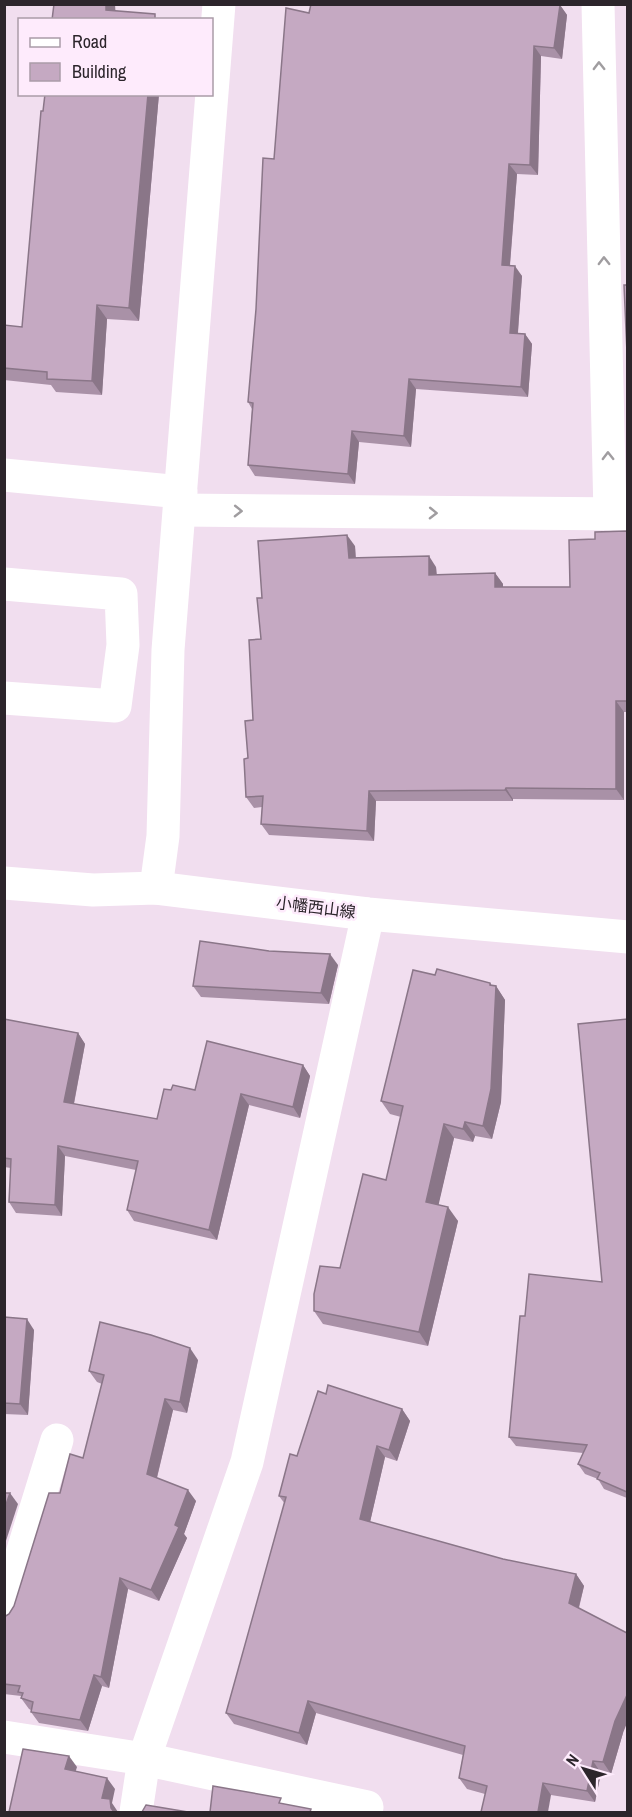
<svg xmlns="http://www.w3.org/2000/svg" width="632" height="1817" font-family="'Archivo Narrow','Noto Sans JP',sans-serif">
<rect width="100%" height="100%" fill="#f1deef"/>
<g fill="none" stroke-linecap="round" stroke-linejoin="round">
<g stroke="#fff" stroke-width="33">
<path d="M598 4 610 514"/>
<path d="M4 475 181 492"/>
<path d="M180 510 628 514"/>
<path d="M4 584 121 594 123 645 115 706 4 698"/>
<path d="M4 883 93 890 156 888 368 914 628 937"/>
<path d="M156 888 163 836 168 650 219 4"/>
<path d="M4 1612 57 1440"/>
<path d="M4 1737 144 1759 367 1807 366 1812"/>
<path d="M136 1812 144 1759 247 1462 368 914"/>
</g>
</g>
<g fill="#a991a7">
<path d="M560 5 567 15 562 59 541 56 538 175 517 174 510 266 522 276 518 333 525 334 532 344 528 397 416 389 411 447 359 442 355 484 255 476 248 465 252 409 248 402 274 159 309 13Z"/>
<path d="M45 94H159L139 321 107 319 102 395 56 392 51 385 4 380V325L22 327Z"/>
<path d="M627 531V712H624V800L513 799V801H376L374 841 269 835 261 824 262 807 254 808 246 797 248 758 253 720 261 639 262 598 355 546 356 558 436 567 437 575 495 573 503 584V587H570L595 539Z"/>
<path d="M269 951 338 965 329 1004 201 997 193 986Z"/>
<path d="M435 975 490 983 492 986H496L505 1000 501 1102 492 1139 475 1136 473 1142 454 1138 438 1205 458 1221 428 1346 323 1324 314 1311 340 1268 386 1180 401 1117 390 1114 381 1101Z"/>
<path d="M4 1019 78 1033 85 1044 74 1104 157 1119 171 1090H195L303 1065 310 1076 300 1118 249 1105 217 1240 134 1221 127 1210 136 1170 65 1156 62 1216 16 1213 9 1202 11 1168 4 1167Z"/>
<path d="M627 1019V1498L604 1489 598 1479 585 1474 578 1464 583 1453 516 1446 509 1437 525 1316 602 1282Z"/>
<path d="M4 1317 34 1330 28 1415 4 1414Z"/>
<path d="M198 1360 187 1413 173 1410 157 1478 196 1501 184 1534 187 1538 159 1601 128 1589 109 1688 102 1686 88 1731 39 1723 31 1712V1710L29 1709 21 1698V1696L4 1694V1617L9 1614 14 1606 60 1493 83 1458 102 1384 97 1382 89 1371Z"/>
<path d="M326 1394 402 1409 410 1421 397 1461 385 1457 370 1522 503 1559 576 1574 584 1586 579 1608 623 1733 611 1774 601 1773 595 1802 551 1795 485 1794 467 1789 459 1778 463 1755 316 1713 307 1745 234 1724 226 1713 285 1504 279 1496Z"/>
</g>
<g fill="#8a7688">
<path d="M106 4H115L116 20 106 10Z"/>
<path d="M560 5 567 15 562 59 554 48Z"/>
<path d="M534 46 541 56 538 175 530 165Z"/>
<path d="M148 94H159L139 321 129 308Z"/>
<path d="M509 164 517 174 509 275 502 265Z"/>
<path d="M515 266 522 276 517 343 510 333Z"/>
<path d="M97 305 107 319 102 395 92 381Z"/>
<path d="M525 334 532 344 528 397 521 387Z"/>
<path d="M409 379 416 389 411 447 404 436Z"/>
<path d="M352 431 359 442 355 484 348 474Z"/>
<path d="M347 535 355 546 356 569 349 558Z"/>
<path d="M429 556 436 567 437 586 429 575Z"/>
<path d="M495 573 503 584V597L495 587Z"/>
<path d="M616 701 624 712V800L616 789Z"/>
<path d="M506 788 513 799V801L505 790Z"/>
<path d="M369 791 376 801 374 841 367 831Z"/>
<path d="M330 954 338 965 329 1004 321 993Z"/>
<path d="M490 983 495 990 496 986 505 1000 501 1102 492 1139 483 1126Z"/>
<path d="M78 1033 85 1044 72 1113 64 1102Z"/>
<path d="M303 1065 310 1076 300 1118 293 1107Z"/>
<path d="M241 1094 249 1105 217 1240 209 1230Z"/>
<path d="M465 1122 475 1136 473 1142 463 1129Z"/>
<path d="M444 1124 454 1138 436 1216 426 1202Z"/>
<path d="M58 1146 65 1156 62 1216 55 1205Z"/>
<path d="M448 1207 458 1221 428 1346 419 1332Z"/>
<path d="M27 1319 34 1330 28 1415 20 1404Z"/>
<path d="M190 1348 198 1360 187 1413 180 1402Z"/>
<path d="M165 1399 173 1410 155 1485 147 1474Z"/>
<path d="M402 1409 410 1421 397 1461 389 1450Z"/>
<path d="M377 1446 385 1457 368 1531 360 1519Z"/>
<path d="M188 1490 196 1501 184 1534 187 1538 159 1601 151 1590Z"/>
<path d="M10 1493 18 1504 4 1547V1510Z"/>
<path d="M576 1574 584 1586 577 1614 569 1603Z"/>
<path d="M120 1578 128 1589 109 1688 101 1677Z"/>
<path d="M94 1675 102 1686 88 1731 80 1720Z"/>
<path d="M627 1695V1723L623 1733 611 1774 603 1762 615 1721Z"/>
<path d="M308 1701 316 1713 307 1745 299 1733Z"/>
<path d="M69 1756 77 1767 73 1780 65 1769Z"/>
<path d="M593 1761 601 1773 595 1802 587 1791Z"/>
<path d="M107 1778 115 1789 112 1803 118 1812H114L102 1798Z"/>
<path d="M543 1783 551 1795 548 1812H538Z"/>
</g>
<g fill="#c5a9c2" stroke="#8a7688" stroke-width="1.5">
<path d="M54 4H106V10L155 14V20H52Z"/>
<path d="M311 4 560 5 554 48 534 46 530 165 509 164 502 265 515 266 510 333 525 334 521 387 409 379 404 436 352 431 348 474 248 465 253 403 248 402 256 309 263 158 274 159 286 8 309 13Z"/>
<path d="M45 94H148L129 308 97 305 92 381 47 379V372L4 368V325L22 327 41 111H43Z"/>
<path d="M624 285H627V353Z"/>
<path d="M627 531V701H616V789L506 788 505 790 369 791 367 831 261 824 263 796 246 797 244 759 248 758 245 721 253 720 249 640 261 639 257 598H262L258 541 347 535 349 558 429 556V575L495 573V587H570L569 540 595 539V532Z"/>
<path d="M200 941 269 951 330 954 321 993 193 986Z"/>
<path d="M437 969 490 983V985L496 986 491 1089 483 1126 465 1122 463 1129 444 1124 426 1202 448 1207 419 1332 314 1311V1294L320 1266 340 1268 363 1174 386 1180 403 1106 381 1101 413 970 435 975Z"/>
<path d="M4 1019 78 1033 64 1102 157 1119 164 1089 171 1090 173 1085 195 1090 207 1041 303 1065 293 1107 241 1094 209 1230 127 1210 138 1161 58 1146 55 1205 9 1202 11 1159 4 1158Z"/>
<path d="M627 1019V1492L597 1479 600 1473 578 1464 587 1445 509 1437 520 1316H525L529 1274 602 1282 578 1024Z"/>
<path d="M4 1317 27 1319 20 1404 4 1403Z"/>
<path d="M100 1322 151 1335 190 1348 180 1402 165 1399 147 1474 188 1490 175 1525 179 1527 151 1590 120 1578 101 1677 94 1675 80 1720 31 1712 33 1702 21 1698 23 1693 18 1692 20 1686 4 1684V1617L9 1614 14 1606 49 1493H60L70 1454 83 1458 104 1375 89 1371Z"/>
<path d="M328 1385 402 1409 389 1450 377 1446 360 1519 503 1559 576 1574 569 1603 627 1633V1695L615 1721 603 1762 593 1761 587 1791 543 1783 538 1812H481L487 1786 459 1778 465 1746 308 1701 299 1733 226 1713 286 1497 279 1496 290 1454 297 1456 318 1391 326 1394Z"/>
<path d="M4 1493H10L4 1510Z"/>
<path d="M23 1749 69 1756 65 1769 107 1778 102 1798 110 1799 111 1808 114 1812H9Z"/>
<path d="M213 1786 281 1798 279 1803 311 1809 310 1812H210Z"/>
<path d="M146 1805 188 1812H142Z"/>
</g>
<defs><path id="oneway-chevron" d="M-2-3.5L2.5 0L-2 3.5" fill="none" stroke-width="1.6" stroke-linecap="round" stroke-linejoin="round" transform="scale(1.5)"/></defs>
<g stroke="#a09da0">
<use href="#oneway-chevron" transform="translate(599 66) rotate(-91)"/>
<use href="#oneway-chevron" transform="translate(604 261) rotate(-91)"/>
<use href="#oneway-chevron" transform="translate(608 456) rotate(-91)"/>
<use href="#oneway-chevron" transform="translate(238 511) rotate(1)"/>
<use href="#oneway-chevron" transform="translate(433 513) rotate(1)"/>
</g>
<g text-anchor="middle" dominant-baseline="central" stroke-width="5" stroke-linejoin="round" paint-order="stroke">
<g font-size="16" fill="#2c252b" stroke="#feebfc">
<text transform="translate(316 907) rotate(7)">小幡西山線</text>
</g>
</g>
<rect width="632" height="1817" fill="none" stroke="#2c252b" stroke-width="12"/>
<rect x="18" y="18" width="195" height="78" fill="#feebfc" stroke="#aa9ca8" stroke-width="1.5"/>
<rect x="30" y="38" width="30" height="9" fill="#ffffff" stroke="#aa9ca8" stroke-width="1.5"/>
<text x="72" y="48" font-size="18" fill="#2c252b">Road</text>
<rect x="30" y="63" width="30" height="18" fill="#c5a9c2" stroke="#aa9ca8" stroke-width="1.5"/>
<text x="72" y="78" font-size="18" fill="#2c252b">Building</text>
<g transform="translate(584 1769) rotate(307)" stroke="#feebfc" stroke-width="4.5" paint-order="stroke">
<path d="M0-4.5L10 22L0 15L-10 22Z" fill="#2c252b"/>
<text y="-9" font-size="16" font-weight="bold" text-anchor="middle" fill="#2c252b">N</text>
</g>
</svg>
